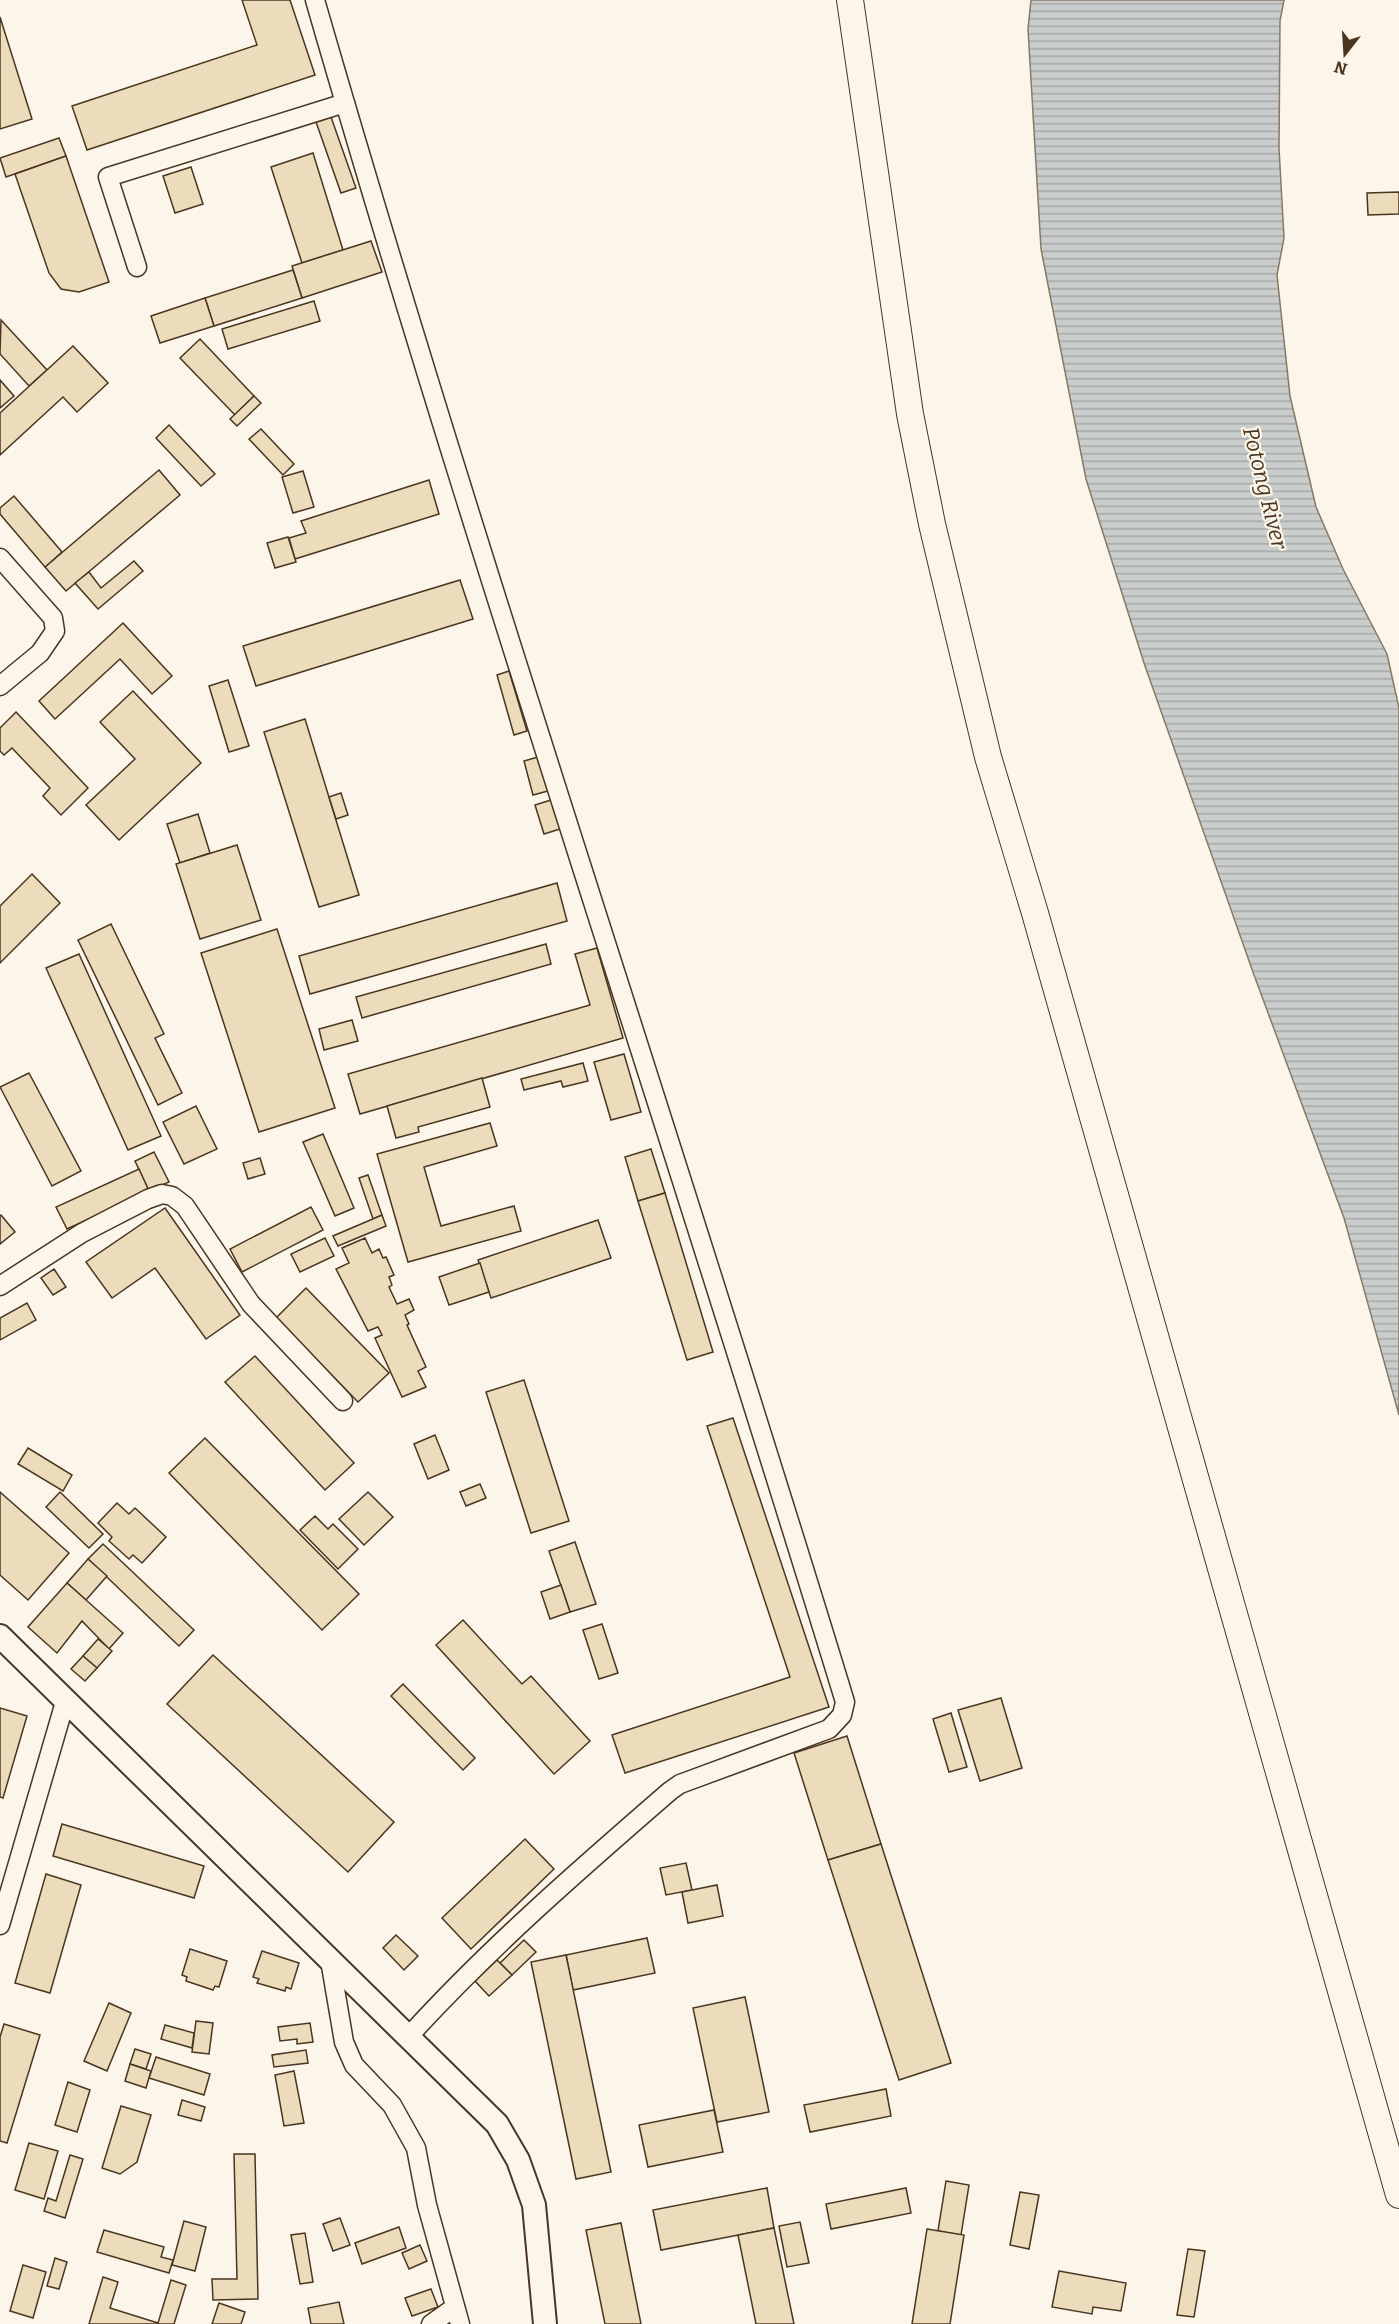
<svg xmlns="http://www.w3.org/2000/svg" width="1399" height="2324" font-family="Bitter,serif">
<defs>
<pattern id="water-rules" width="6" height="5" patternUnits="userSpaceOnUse" patternTransform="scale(1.5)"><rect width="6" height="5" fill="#c9cecd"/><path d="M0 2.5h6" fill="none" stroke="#a5a8a6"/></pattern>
</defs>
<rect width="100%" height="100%" fill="#fbf6e9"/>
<path fill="url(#water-rules)" stroke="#887966" stroke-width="1.5" d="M1031 0H1284L1280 21 1279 148 1284 238 1277 275 1290 396 1316 507 1343 569 1387 654 1399 708V1415L1344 1218 1254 975 1144 663 1086 479 1041 249 1028 29Z"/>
<g fill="#ecdcbc" stroke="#4a3520" stroke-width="1.5">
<path d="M242 0H290L315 75 87 150 72 106 257 45Z"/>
<path d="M0 17 32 119 0 129Z"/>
<path d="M331 117 356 188 341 193 316 122Z"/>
<path d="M59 138 66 156 6 177 0 158Z"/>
<path d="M313 153 343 250 302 263 271 167Z"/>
<path d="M66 156 109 282 79 292 61 289 49 273 15 174Z"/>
<path d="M191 167 203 204 175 213 163 176Z"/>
<path d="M1399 192V214L1368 215 1367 193Z"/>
<path d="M371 241 382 272 302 298 292 266Z"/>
<path d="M293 270 302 298 214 326 205 298Z"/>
<path d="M205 298 214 326 160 343 151 316Z"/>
<path d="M314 301 320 321 228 349 222 329Z"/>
<path d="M1 320 47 370 29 386 0 354Z"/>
<path d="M200 339 254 396 235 415 180 358Z"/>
<path d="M73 346 108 383 77 412 63 397 0 455V413Z"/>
<path d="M0 380 14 396 0 408Z"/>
<path d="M254 396 261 403 237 426 230 419Z"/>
<path d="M169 425 215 474 201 486 156 438Z"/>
<path d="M261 429 294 464 283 475 249 439Z"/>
<path d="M159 470 180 495 66 591 45 567Z"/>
<path d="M303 471 314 507 293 513 282 477Z"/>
<path d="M429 480 439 514 295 559 289 538 306 533 301 521Z"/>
<path d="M14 496 62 552 45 567 0 514V508Z"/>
<path d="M288 537 296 562 275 568 267 543Z"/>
<path d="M134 561 143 571 98 609 75 583 89 572 101 588Z"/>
<path d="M460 580 473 619 256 686 243 646Z"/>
<path d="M123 623 172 676 152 694 120 659 55 719 39 701Z"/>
<path d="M509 671 527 731 514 735 497 675Z"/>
<path d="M228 680 249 746 229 752 209 686Z"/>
<path d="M133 691 201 763 119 840 86 805 135 759 100 722Z"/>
<path d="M16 712 88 788 61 815 43 796 50 788 12 748 4 755 0 751V728Z"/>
<path d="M305 719 359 895 319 907 264 732Z"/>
<path d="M538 757 548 791 533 795 524 761Z"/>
<path d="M341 793 348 815 336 819 329 797Z"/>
<path d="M551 800 560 829 544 834 535 805Z"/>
<path d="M198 814 210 853 180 863 167 824Z"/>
<path d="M237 845 261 920 200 939 176 864Z"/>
<path d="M32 874 60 903 0 963V906Z"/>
<path d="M557 883 567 921 310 994 299 956Z"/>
<path d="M111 924 164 1034 155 1038 182 1093 158 1105 78 940Z"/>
<path d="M277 929 335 1108 259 1132 201 953Z"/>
<path d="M546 944 551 964 362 1018 356 997Z"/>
<path d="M597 948 623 1038 360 1114 348 1074 590 1005 575 954Z"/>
<path d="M79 954 161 1136 128 1150 46 968Z"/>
<path d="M352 1020 358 1041 324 1050 319 1029Z"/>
<path d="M624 1054 641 1112 611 1120 594 1062Z"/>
<path d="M583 1063 588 1081 563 1087 561 1081 524 1090 521 1079Z"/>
<path d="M29 1073 81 1171 52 1186 0 1087Z"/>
<path d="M482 1078 490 1107 418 1127 419 1132 396 1138 387 1106Z"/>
<path d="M196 1106 217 1149 184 1164 163 1122Z"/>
<path d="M490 1123 497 1146 424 1167 441 1226 514 1206 521 1231 408 1262 377 1154Z"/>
<path d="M323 1134 354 1208 335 1216 303 1142Z"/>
<path d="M651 1149 665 1193 638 1201 625 1157Z"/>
<path d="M154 1152 169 1182 149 1191 135 1161Z"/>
<path d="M260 1158 265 1174 248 1179 243 1163Z"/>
<path d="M139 1169 149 1191 67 1229 56 1207Z"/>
<path d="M368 1175 382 1215 373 1219 359 1178Z"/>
<path d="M665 1193 713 1352 687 1360 638 1201Z"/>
<path d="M311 1207 323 1230 242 1272 230 1249Z"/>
<path d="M165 1208 240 1315 206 1339 155 1268 112 1298 86 1262Z"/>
<path d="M1 1215 15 1232 0 1244V1216Z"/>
<path d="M382 1215 386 1226 338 1246 333 1236Z"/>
<path d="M598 1220 611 1258 491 1298 478 1260Z"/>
<path d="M325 1238 334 1256 300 1272 291 1254Z"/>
<path d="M365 1238 372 1253 379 1249 383 1258 386 1257 394 1275 389 1277 392 1285 389 1287 397 1304 409 1299 414 1310 405 1315 409 1324 407 1325 426 1367 418 1371 426 1387 402 1397 375 1338 382 1335 378 1327 368 1331 336 1269 349 1263 342 1248Z"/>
<path d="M480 1263 489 1292 449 1305 439 1277Z"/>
<path d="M54 1269 66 1287 53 1295 41 1278Z"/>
<path d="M306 1288 389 1373 358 1402 276 1318Z"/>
<path d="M27 1303 36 1320 0 1340V1318Z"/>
<path d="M255 1356 354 1463 325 1490 225 1382Z"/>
<path d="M524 1380 569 1521 531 1533 486 1392Z"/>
<path d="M733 1418 829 1707 625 1773 612 1735 790 1677 707 1426Z"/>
<path d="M435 1435 449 1470 428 1479 414 1444Z"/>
<path d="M205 1438 359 1594 322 1630 169 1473Z"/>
<path d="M28 1448 72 1475 63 1491 18 1464Z"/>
<path d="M480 1484 486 1498 466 1506 460 1492Z"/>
<path d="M0 1492 69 1553 28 1600 0 1575Z"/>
<path d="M60 1492 103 1534 89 1548 46 1507Z"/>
<path d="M368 1492 393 1517 364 1545 339 1519Z"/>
<path d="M117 1503 129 1514 135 1508 166 1537 142 1563 133 1555 129 1559 109 1541 112 1537 98 1523Z"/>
<path d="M315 1516 328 1529 333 1524 358 1549 338 1569 300 1530Z"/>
<path d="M575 1542 596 1604 570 1612 549 1551Z"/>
<path d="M103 1544 194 1630 179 1646 88 1559Z"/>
<path d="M88 1559 107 1576 86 1600 67 1583Z"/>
<path d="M67 1583 123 1633 109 1649 82 1621 57 1653 28 1627Z"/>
<path d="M561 1585 570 1612 550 1619 541 1592Z"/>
<path d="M463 1620 522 1684 531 1676 590 1741 554 1774 436 1645Z"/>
<path d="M602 1624 618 1673 599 1679 583 1630Z"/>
<path d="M98 1639 112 1651 97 1668 83 1656Z"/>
<path d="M213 1655 394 1822 348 1872 167 1704Z"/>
<path d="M83 1656 97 1668 85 1681 71 1669Z"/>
<path d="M403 1684 475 1758 463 1770 391 1696Z"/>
<path d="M1001 1698 1022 1768 980 1781 958 1710Z"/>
<path d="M0 1708 27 1716 3 1798 0 1797Z"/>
<path d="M951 1713 967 1767 949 1772 933 1719Z"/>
<path d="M847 1736 881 1844 828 1860 794 1753Z"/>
<path d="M62 1824 204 1866 194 1898 53 1856Z"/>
<path d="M525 1839 554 1869 471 1949 442 1918Z"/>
<path d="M881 1844 951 2063 899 2080 828 1860Z"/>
<path d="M686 1863 692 1890 666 1895 660 1868Z"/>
<path d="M46 1874 81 1885 50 1993 15 1983Z"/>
<path d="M717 1885 723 1916 688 1923 682 1892Z"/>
<path d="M396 1935 418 1956 404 1970 383 1948Z"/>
<path d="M647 1938 655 1973 573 1990 566 1955Z"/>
<path d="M524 1940 536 1952 512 1975 500 1963Z"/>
<path d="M190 1949 227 1961 219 1987 215 1986 213 1990 186 1981 187 1977 182 1975Z"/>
<path d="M262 1951 299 1963 291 1989 286 1987 285 1991 257 1983 259 1979 253 1977Z"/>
<path d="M566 1955 611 2172 576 2179 531 1962Z"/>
<path d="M497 1960 512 1975 489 1996 475 1981Z"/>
<path d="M745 1997 769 2112 717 2122 693 2008Z"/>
<path d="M109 2003 131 2013 107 2071 84 2061Z"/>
<path d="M196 2021 213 2023 209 2054 192 2052Z"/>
<path d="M310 2023 313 2042 297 2044V2039L280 2041 278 2027Z"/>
<path d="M4 2024 40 2035 7 2143 0 2141V2037Z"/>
<path d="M165 2025 194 2033 192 2048 161 2039Z"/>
<path d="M135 2049 151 2054 146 2069 130 2064Z"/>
<path d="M306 2050 308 2063 274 2067 272 2055Z"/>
<path d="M156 2057 210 2074 204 2095 149 2078Z"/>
<path d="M130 2064 151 2071 146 2088 125 2081Z"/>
<path d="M294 2071 304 2123 284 2126 275 2075Z"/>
<path d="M68 2082 90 2090 77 2132 55 2125Z"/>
<path d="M886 2089 891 2116 810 2132 804 2105Z"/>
<path d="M182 2100 205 2107 201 2121 178 2115Z"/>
<path d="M121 2106 151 2115 137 2162 120 2174 102 2168Z"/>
<path d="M714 2110 723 2152 648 2167 639 2125Z"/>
<path d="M29 2143 58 2151 44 2199 15 2190Z"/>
<path d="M234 2154H255L258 2299 213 2300 212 2279H237Z"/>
<path d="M70 2155 83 2159 65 2218 44 2211 48 2198 56 2201Z"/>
<path d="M946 2181 969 2185 961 2235 938 2231Z"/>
<path d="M767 2188 774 2228 661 2250 653 2210Z"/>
<path d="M906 2188 911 2213 831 2229 826 2204Z"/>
<path d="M1020 2192 1039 2195 1029 2249 1010 2245Z"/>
<path d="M340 2218 350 2245 333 2251 323 2224Z"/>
<path d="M184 2221 206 2227 195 2271 172 2265Z"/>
<path d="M800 2222 809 2263 787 2267 779 2226Z"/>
<path d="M621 2223 641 2324H605L586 2230Z"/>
<path d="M399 2227 406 2248 362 2264 355 2243Z"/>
<path d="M774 2228 794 2324H756L738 2235Z"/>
<path d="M927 2229 964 2235 950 2324H912Z"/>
<path d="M104 2230 164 2247 161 2257 173 2260 169 2273 97 2252Z"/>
<path d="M305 2233 313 2282 300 2284 291 2235Z"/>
<path d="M420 2245 427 2261 409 2269 402 2253Z"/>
<path d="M1188 2249 1205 2251 1194 2317 1177 2315Z"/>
<path d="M55 2258 67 2262 59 2289 47 2286Z"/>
<path d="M23 2265 46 2272 33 2318 10 2311Z"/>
<path d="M1059 2271 1126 2283 1121 2311 1093 2307 1092 2314 1052 2307Z"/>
<path d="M103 2277 118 2282 110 2308 158 2323 171 2280 186 2285 174 2324H89Z"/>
<path d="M431 2289 438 2307 412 2316 405 2298Z"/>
<path d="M339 2302 344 2324H311L308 2308Z"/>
<path d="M219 2303 245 2312 241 2324H212Z"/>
</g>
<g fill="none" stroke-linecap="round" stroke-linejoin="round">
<g stroke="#4a3520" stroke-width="21">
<g id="minor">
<path d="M315 0C480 571 672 1134 845 1702L842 1715 829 1729 680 1784 670 1791C580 1869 489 1948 409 2036"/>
<path d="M137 267 108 177 345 103"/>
<path d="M0 558 53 618 55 631 40 653 0 686"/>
<path d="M0 1286 82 1233 148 1199 162 1194 172 1196 185 1206 251 1304 343 1401"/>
<path d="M0 1925 65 1702"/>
<path d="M330 1960 344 2042 354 2065 392 2105 416 2148 427 2205 460 2324"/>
<path d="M431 2324 455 2307"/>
</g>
</g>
<g stroke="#4a3520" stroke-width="26">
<path id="tertiary" d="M0 1636 497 2124 518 2160 534 2205 545 2324"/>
</g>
<g stroke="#4a3520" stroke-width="28">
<path id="secondary" d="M850 0 910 414 932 524 988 757 1035 913 1399 2195"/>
</g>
<use href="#minor" stroke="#fbf6e9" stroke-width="18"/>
<use href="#tertiary" stroke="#fbf6e9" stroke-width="22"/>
<use href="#secondary" stroke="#fbf6e9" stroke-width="26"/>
</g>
<g text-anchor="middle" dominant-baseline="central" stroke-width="4.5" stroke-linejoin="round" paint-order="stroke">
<g font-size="22" font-style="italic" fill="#4a3520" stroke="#fbf6e9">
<text transform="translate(1265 488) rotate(76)">Potong River</text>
</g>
</g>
<g transform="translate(1345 54) rotate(197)" stroke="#fbf6e9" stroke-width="4.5" paint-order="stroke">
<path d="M0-4.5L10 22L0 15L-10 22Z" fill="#4a3520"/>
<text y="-9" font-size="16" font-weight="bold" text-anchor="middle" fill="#4a3520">N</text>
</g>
</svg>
